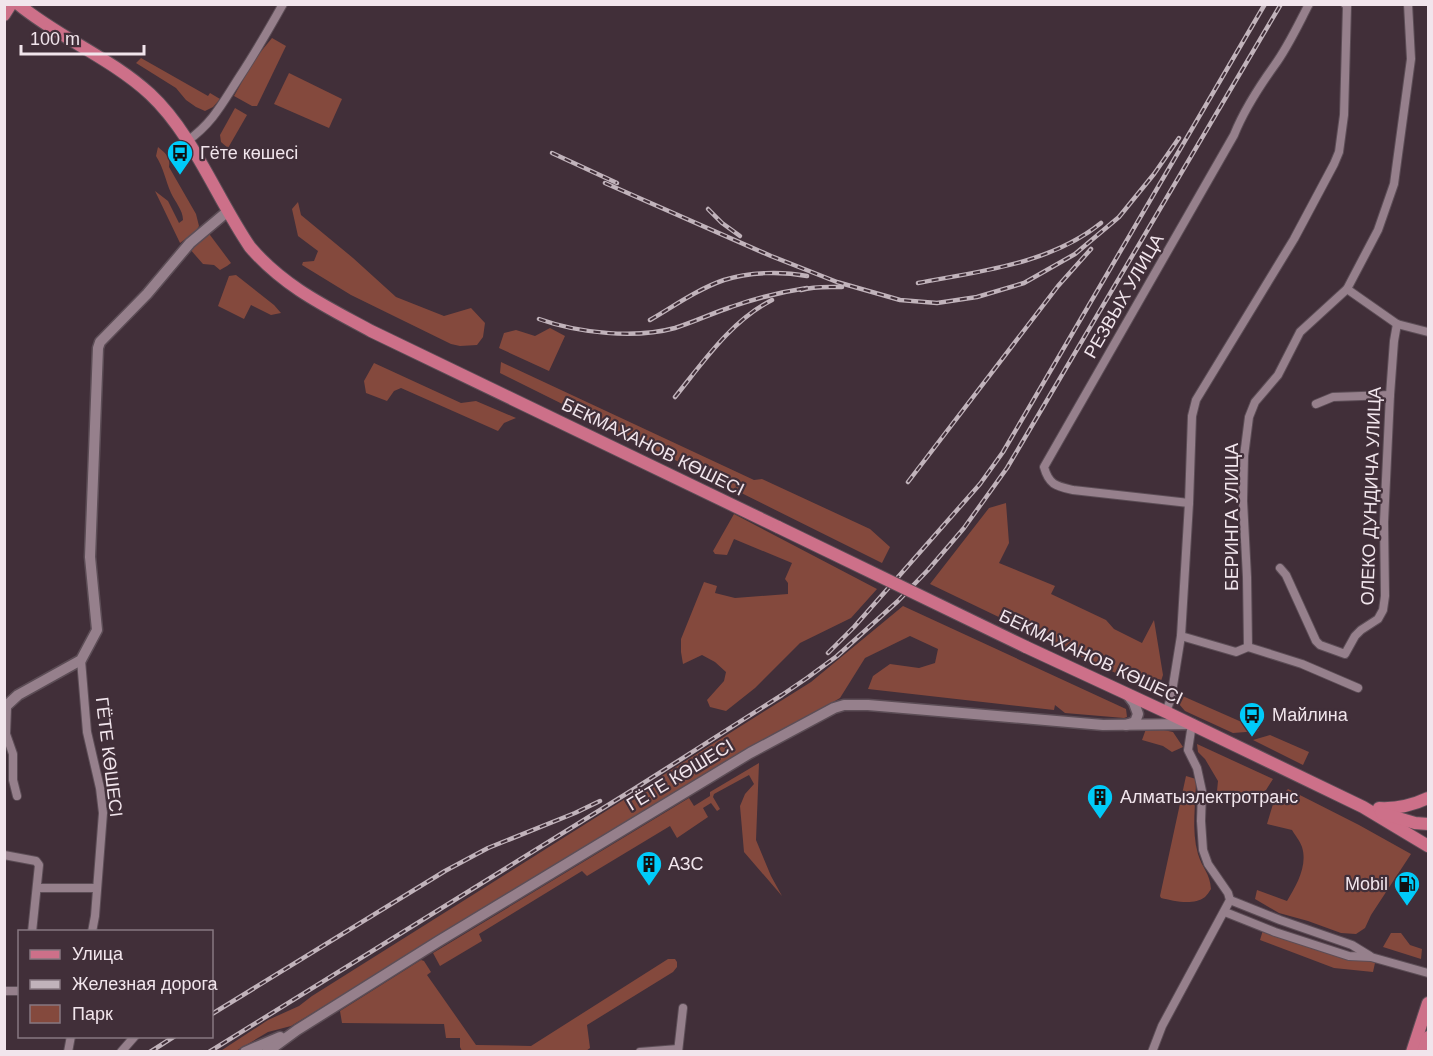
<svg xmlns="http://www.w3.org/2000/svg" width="1433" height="1056" font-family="Helvetica,sans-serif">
<rect width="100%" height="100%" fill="#412f39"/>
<g fill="#84493d">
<path d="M272 38 286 46 257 106H252L234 96 254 60Z"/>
<path d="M141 58 208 96 210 93 220 99 213 107 205 111 196 107 186 100 176 88 136 63Z"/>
<path d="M289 73 342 99 329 128 274 104Z"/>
<path d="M235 108 247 115 228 148 221 142 220 135Z"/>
<path d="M158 147C165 153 171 157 169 167L196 214 199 226 196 231 180 243 155 191 168 201 179 223 183 220C183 210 175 202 171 193 165 179 164 169 156 156Z"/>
<path d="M298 202 301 215 353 258 396 297 444 316 471 308 485 323 483 337 477 345 460 346 451 344 351 295 302 265 303 262 314 261 318 251 298 236 292 209Z"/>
<path d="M207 231 231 263 227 266 220 270 214 265 203 264 189 248Z"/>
<path d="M236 275 274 305 281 313 271 315 251 305 244 319 218 306 229 276Z"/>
<path d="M550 328 565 336 549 371 499 348 504 333 516 330 535 336Z"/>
<path d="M501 362 754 480 762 479 870 529 890 547 882 563 500 373Z"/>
<path d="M374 363 461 403 476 401 516 418 504 423 498 431 401 388 394 391 387 401 366 393 364 381Z"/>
<path d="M1006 503 1009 543 999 563 1055 586 1051 594 1106 620 1114 629 1142 643 1154 620 1163 675 1159 687 1147 688 930 584 989 508Z"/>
<path d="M734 514 877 589 851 618 800 643 755 688 726 711 710 707 707 700 724 681 726 672 715 662 702 655 683 664 681 652V639L704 582 717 586 715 593 735 598 788 594V583L785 579 792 563 734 539 727 555 715 554 713 551Z"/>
<path d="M903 606 1126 709 1127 717 1124 718 1065 713 1055 705 1054 710 868 689 873 676 890 664 919 668 935 663 938 649 910 636 865 658 840 698 662 802 291 1026 268 1032 236 1051 219 1052 268 1020 299 1006 312 996 811 682Z"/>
<path d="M1178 694 1253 727 1259 731 1233 733 1185 711 1179 704Z"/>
<path d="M1146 729H1159L1173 732 1183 747 1172 752 1163 746 1142 740Z"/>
<path d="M1270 735 1309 752 1303 765 1253 740Z"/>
<path d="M1197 744 1273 779 1266 790 1247 801 1217 791 1218 781 1205 759 1198 752Z"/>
<path d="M759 763 756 840 771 876 782 896 744 852 740 806 745 794 754 784 749 775 714 794 713 797 720 809 717 811 711 803 703 808 708 817 677 838 670 826 587 876 582 871 479 934 482 941 440 966 433 953 689 798 694 806 710 796V792Z"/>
<path d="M1186 776 1196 779C1196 803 1191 830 1198 854 1202 868 1210 873 1211 889 1209 892 1207 895 1205 897 1193 906 1174 901 1161 898L1160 896Z"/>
<path d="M1288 789 1359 825 1411 854 1371 915 1365 928 1356 934 1341 933 1308 921 1279 913 1255 899 1257 890 1287 901C1296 886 1308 866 1302 847 1300 841 1295 835 1292 830L1267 824 1273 804Z"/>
<path d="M1263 930 1342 958 1368 960 1375 963 1373 972 1334 968 1260 940Z"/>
<path d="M1391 933H1401L1410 945 1422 949 1421 959 1383 947Z"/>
<path d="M668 959H675L677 962V967L673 972 587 1025 590 1048 586 1051H462L460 1047V1038H446L444 1024 342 1023 340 1011 421 960 424 961 431 972 427 975 476 1045 531 1046Z"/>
</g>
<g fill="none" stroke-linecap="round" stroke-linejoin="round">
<g stroke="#5c4d56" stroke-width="10">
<g id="street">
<path d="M187 141C213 123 223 102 240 76 255 53 269 29 283 4"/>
<path d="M1347 289 1397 324 1428 332"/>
<path d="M1316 404 1333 397 1390 395"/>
<path d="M1189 503 1073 490C1056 486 1049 485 1044 467L1234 135C1244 110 1259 87 1274 66 1288 47 1298 25 1309 4"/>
<path d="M1280 568 1286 575 1316 641 1320 645 1345 654 1355 636 1361 630 1378 619 1383 610 1385 596 1384 522 1390 395 1394 341 1397 324"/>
<path d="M1181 636 1236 652 1248 647"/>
<path d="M1248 647 1247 577 1243 501 1244 456 1249 417 1255 402 1278 375 1300 332 1347 289 1378 230 1394 184 1411 59 1408 4"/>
<path d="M1248 647 1302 664 1358 688"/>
<path d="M81 660 87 732 100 788 103 813 95 916 92 932"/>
<path d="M7 707 6 734 13 754V780L17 796"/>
<path d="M1166 712 1171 698 1181 636 1189 503 1192 416 1196 400 1294 239 1334 164 1339 152 1344 115 1347 6 1345 4"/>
<path d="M4 855 36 861 39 865 32 932"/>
<path d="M38 888H96"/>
<path d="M1230 900 1280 920 1352 945 1370 956"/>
<path d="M1225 912 1275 932 1349 956 1371 957 1428 973"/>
<path d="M4 991H20"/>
<path d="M68 1052 71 1036"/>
<path d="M121 1052 135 1036"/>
<path d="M640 1052 678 1049"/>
<path d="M678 1052 683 1008"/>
<path d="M1152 1052 1162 1026 1230 900 1228 893 1208 864 1203 850 1201 821 1202 791 1197 768 1188 750 1192 724"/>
</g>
</g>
<g stroke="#5c4d56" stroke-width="13">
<g id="secondary">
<path d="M4 708 18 695 81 660 97 630 90 557 98 348 100 342 147 294 190 243 228 211"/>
<path d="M1126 725 1135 722 1138 714 1134 703 1127 694"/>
<path d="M245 1052 280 1037"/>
<path d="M267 1052 297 1030 439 941 750 753 834 708 844 705H868L1103 725 1192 724"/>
</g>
</g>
<g stroke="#5c4d56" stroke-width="14">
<g id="primary">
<path d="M18 4C59 38 111 58 150 94 193 134 217 199 250 247 284 287 327 307 371 331L778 527"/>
<path d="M4 15 11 4"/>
<path d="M1026 647 1166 712 1363 807 1428 846"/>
<path d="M1379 808C1397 809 1413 805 1428 798"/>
<path d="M1381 813 1415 823 1428 824"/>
<path d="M1412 1052 1428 1003"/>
<path d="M1423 1052 1428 1037"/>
</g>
</g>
<use href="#street" stroke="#96808c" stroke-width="8"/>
<use href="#secondary" stroke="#96808c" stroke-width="10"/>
<use href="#primary" stroke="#cd7089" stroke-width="12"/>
<g stroke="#c1b3bb" stroke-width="4.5">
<g id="rail">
<path d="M552 153 617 183"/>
<path d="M605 183 771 256 837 282 900 300 937 303 977 297 1024 283 1075 254 1119 217 1154 174 1179 138"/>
<path d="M708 209 722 223 740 236"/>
<path d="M918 283C981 271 1050 264 1101 223"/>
<path d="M801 290C814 286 828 287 842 287"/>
<path d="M539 319C578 333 635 339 675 328 694 322 713 313 731 307 756 298 781 292 807 288"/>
<path d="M650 320C674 306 698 289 724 280 749 272 781 271 807 276"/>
<path d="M675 397C704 361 731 321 772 300"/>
<path d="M908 482 1058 286 1091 249"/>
<path d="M828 653 854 627 980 484 1003 452 1265 4"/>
<path d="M212 1014 445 871 488 848 575 813 600 801"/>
<path d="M150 1052 175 1036"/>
<path d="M209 1052 634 789 782 695 807 678 837 656 898 601 928 570 964 528 1007 468 1281 4"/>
</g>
</g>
<use href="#rail" stroke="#412f39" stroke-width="2" stroke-dasharray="7" stroke-linecap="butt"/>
<g stroke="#5c4d56" stroke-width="14" stroke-linecap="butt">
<path id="primary-bridge" d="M778 527 1026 647"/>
</g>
<use href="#primary-bridge" stroke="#cd7089" stroke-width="12"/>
</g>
<defs>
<g id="bus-pin" transform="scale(1.35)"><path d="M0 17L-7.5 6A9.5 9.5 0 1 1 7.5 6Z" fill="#00cbf9" stroke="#412f39"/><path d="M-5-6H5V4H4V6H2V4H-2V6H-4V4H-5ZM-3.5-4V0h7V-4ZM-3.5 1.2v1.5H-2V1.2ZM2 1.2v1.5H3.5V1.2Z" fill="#111"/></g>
<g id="building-pin" transform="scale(1.35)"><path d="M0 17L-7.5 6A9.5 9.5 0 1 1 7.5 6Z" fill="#00cbf9" stroke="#412f39"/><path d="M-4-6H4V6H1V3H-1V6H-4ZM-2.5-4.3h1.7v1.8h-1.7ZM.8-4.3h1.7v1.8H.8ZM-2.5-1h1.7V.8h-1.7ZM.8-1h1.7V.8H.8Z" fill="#111"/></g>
<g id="fuel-pin" transform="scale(1.35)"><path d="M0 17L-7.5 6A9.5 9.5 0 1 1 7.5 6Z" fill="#00cbf9" stroke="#412f39"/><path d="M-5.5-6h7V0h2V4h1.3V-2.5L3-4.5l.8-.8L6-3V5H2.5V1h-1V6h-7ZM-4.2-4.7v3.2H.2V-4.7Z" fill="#111"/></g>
</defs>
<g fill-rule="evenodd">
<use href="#bus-pin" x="180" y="153"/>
<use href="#bus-pin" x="1252" y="715"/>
<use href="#building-pin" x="1100" y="797"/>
<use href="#building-pin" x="649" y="864"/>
<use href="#fuel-pin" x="1407" y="884"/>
</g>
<g text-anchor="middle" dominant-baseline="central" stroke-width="4.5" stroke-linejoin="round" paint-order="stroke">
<g font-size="18" fill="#f1e5ec" stroke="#412f39" text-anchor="start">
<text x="200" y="153">Гёте көшесі</text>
<text x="1272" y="715">Майлина</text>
<text x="1120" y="797">Алматыэлектротранс</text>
<text x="668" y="864">АЗС</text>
<text x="1388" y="884" text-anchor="end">Mobil</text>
</g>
<g font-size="18" fill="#f1e5ec" stroke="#412f39">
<text transform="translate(1124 296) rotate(-60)">РЕЗВЫХ УЛИЦА</text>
<text transform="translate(653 447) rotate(26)">БЕКМАХАНОВ КӨШЕСІ</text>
<text transform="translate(1371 496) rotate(-88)">ОЛЕКО ДУНДИЧА УЛИЦА</text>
<text transform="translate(1232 517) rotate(-90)">БЕРИНГА УЛИЦА</text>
<text transform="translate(1091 657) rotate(25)">БЕКМАХАНОВ КӨШЕСІ</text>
<text transform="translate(109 757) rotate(83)">ГЁТЕ КӨШЕСІ</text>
<text transform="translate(680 775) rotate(-31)">ГЁТЕ КӨШЕСІ</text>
</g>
</g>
<rect width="1433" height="1056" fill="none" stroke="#f1e5ec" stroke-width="12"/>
<rect x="18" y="930" width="195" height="108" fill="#412f39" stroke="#877881" stroke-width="1.5"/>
<rect x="30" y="950" width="30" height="9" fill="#cd7089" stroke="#877881" stroke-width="1.5"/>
<text x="72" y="960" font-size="18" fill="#f1e5ec">Улица</text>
<rect x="30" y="980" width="30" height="9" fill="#c1b3bb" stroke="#877881" stroke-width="1.5"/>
<text x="72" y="990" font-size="18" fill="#f1e5ec">Железная дорога</text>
<rect x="30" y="1005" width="30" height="18" fill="#84493d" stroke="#877881" stroke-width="1.5"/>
<text x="72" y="1020" font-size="18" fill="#f1e5ec">Парк</text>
<path d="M21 45v9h123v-9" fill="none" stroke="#f1e5ec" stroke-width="3"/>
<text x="30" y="45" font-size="18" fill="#f1e5ec" stroke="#412f39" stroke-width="4.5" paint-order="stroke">100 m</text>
</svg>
